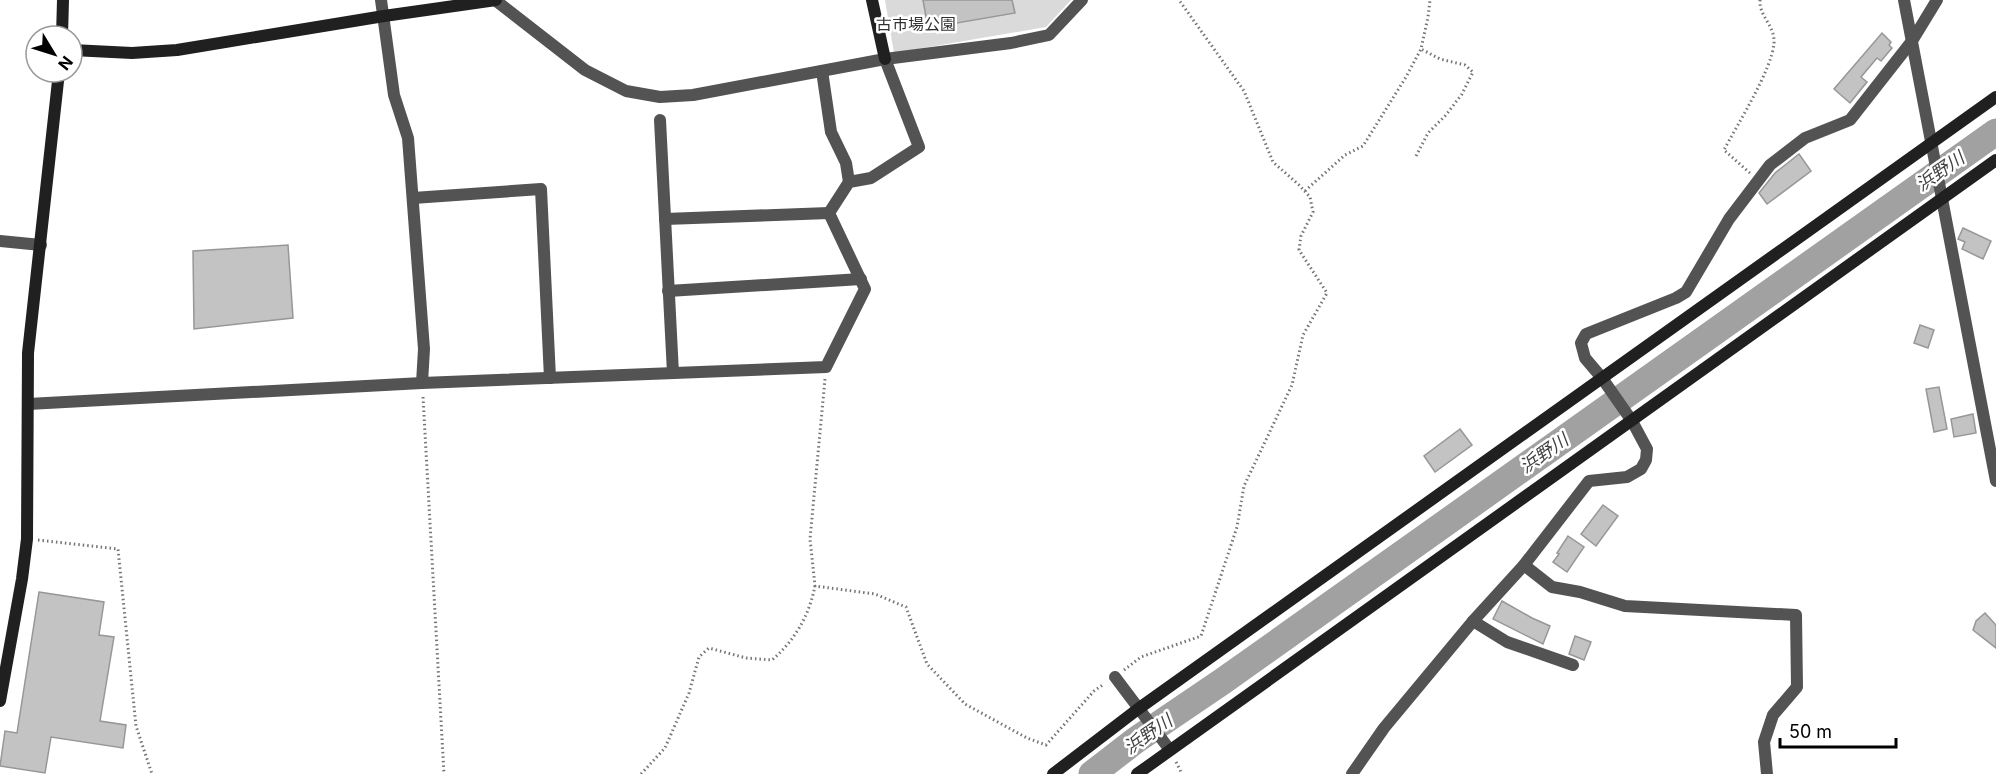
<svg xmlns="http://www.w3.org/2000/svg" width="1996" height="774" font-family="Inter,'Noto Sans JP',sans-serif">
<rect width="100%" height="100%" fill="#fff"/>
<path fill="#dadada" d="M885 0H1071L1046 27 894 53Z"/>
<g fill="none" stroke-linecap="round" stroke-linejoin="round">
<path stroke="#a1a1a1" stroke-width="27" d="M1092 774 1136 740 1223 681 1996 132"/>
</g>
<g fill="#c3c3c3" stroke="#979797" stroke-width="1.5">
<path d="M923 0H1012L1015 13 928 28Z"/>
<path d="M1882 33 1891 42 1889 45 1892 48 1881 61 1877 58 1861 77 1867 82 1850 103 1834 89Z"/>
<path d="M1799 154 1811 171 1767 204 1759 193 1775 173Z"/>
<path d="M1963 228 1991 241 1983 259 1962 249 1965 242 1958 239Z"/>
<path d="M288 245 293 318 194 329 193 251Z"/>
<path d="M1920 325 1934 330 1928 348 1914 343Z"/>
<path d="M1939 387 1947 429 1934 432 1926 389Z"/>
<path d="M1973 414 1976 433 1954 437 1951 419Z"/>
<path d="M1460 429 1472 445 1435 472 1424 456Z"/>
<path d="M1603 505 1618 516 1596 546 1581 534Z"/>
<path d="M1568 536 1584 547 1567 572 1553 562 1559 554 1557 553Z"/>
<path d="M39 592 104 602 99 635 114 637 100 721 126 725 123 748 51 737 45 773 0 766 5 731 17 733Z"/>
<path d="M1502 601 1532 618 1550 626 1543 644 1493 619Z"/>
<path d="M1985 613 1996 625V648L1973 630 1976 621Z"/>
<path d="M1575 636 1591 642 1584 660 1569 654Z"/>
</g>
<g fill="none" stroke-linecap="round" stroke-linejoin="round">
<g stroke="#757575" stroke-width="3" stroke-dasharray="1.5 3" stroke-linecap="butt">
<path d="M1416 156 1428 133 1446 115 1462 94 1473 72 1465 65 1440 59 1421 49"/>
<path d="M1750 173 1724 150C1737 125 1772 70 1774 43 1775 25 1759 17 1760 0"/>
<path d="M1305 191 1345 155 1363 146 1406 77 1421 49 1428 17 1430 0"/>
<path d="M825 379 810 539 815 586 875 594 906 607 927 664 965 704 1027 738 1046 745 1094 691 1104 684"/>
<path d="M423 397 444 774"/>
<path d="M38 540 118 549 136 726 152 774"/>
<path d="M1124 670 1141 657 1201 636 1237 527 1244 486 1292 385 1303 335 1327 293 1299 250 1301 236 1313 212 1310 197 1299 185 1273 162 1244 91 1179 0"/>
<path d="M1176 762 1182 774"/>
<path d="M641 774 665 748 689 693 699 657 709 648 746 658 772 660C795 640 809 616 815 586"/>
</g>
<g stroke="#535353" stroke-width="12">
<path d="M381 0 394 95 408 138 424 349 422 383"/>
<path d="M495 0 585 70 626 91 660 97 693 95 885 59 1011 43 1049 35 1082 0"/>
<path d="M1904 0 1996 481"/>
<path d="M822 71 831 132 846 163 849 182"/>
<path d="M660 120 673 373"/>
<path d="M413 198 541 189 550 378"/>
<path d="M829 213 849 182 871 178 919 147 885 59"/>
<path d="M665 219 829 213"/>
<path d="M0 241 41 245"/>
<path d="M668 291 861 279"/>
<path d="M28 404 422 383 826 367 865 289 829 213"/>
<path d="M1524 565 1552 587 1580 592 1625 606 1796 615 1797 687 1773 715 1764 742 1767 774"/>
<path d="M1473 621 1507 642 1573 665"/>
<path d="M1115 677 1170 750"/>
<path d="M1352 774 1384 728 1473 621 1524 565 1589 481 1627 477 1641 469 1646 460 1647 449 1632 421 1602 378 1585 358 1581 343 1586 334 1676 298 1686 292 1729 219 1770 165 1805 138 1850 120 1912 41 1937 0"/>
</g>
<g stroke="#202020" stroke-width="12">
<path d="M872 0 885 59"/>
<path d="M62 36 63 0"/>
<path d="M72 50 132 53 177 50 384 16 496 0"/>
<path d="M0 701 22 579 27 539 28 353 59 72"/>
<path d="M1053 774 1138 709 1996 97"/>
<path d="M1137 774 1996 160"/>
</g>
</g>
<g text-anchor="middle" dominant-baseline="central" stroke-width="5" stroke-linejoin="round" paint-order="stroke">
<g font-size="16" fill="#313131" stroke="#fff">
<text x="916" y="24">古市場公園</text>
</g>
<g font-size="18" font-style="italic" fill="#424242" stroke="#fff">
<text transform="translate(1940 171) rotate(-35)">浜野川</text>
<text transform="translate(1544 453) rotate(-35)">浜野川</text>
<text transform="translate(1148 734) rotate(-35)">浜野川</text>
</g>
</g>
<g transform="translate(54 54) rotate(128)"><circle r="28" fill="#ffffff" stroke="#999999" stroke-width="1.5"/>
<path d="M0-4.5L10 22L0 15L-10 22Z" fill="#000000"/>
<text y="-9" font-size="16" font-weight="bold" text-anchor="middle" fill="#000000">N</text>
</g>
<path d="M1780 738v9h116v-9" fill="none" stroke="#000000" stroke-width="3"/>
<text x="1789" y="738" font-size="18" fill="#000000" stroke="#ffffff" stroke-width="4.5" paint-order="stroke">50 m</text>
</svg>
